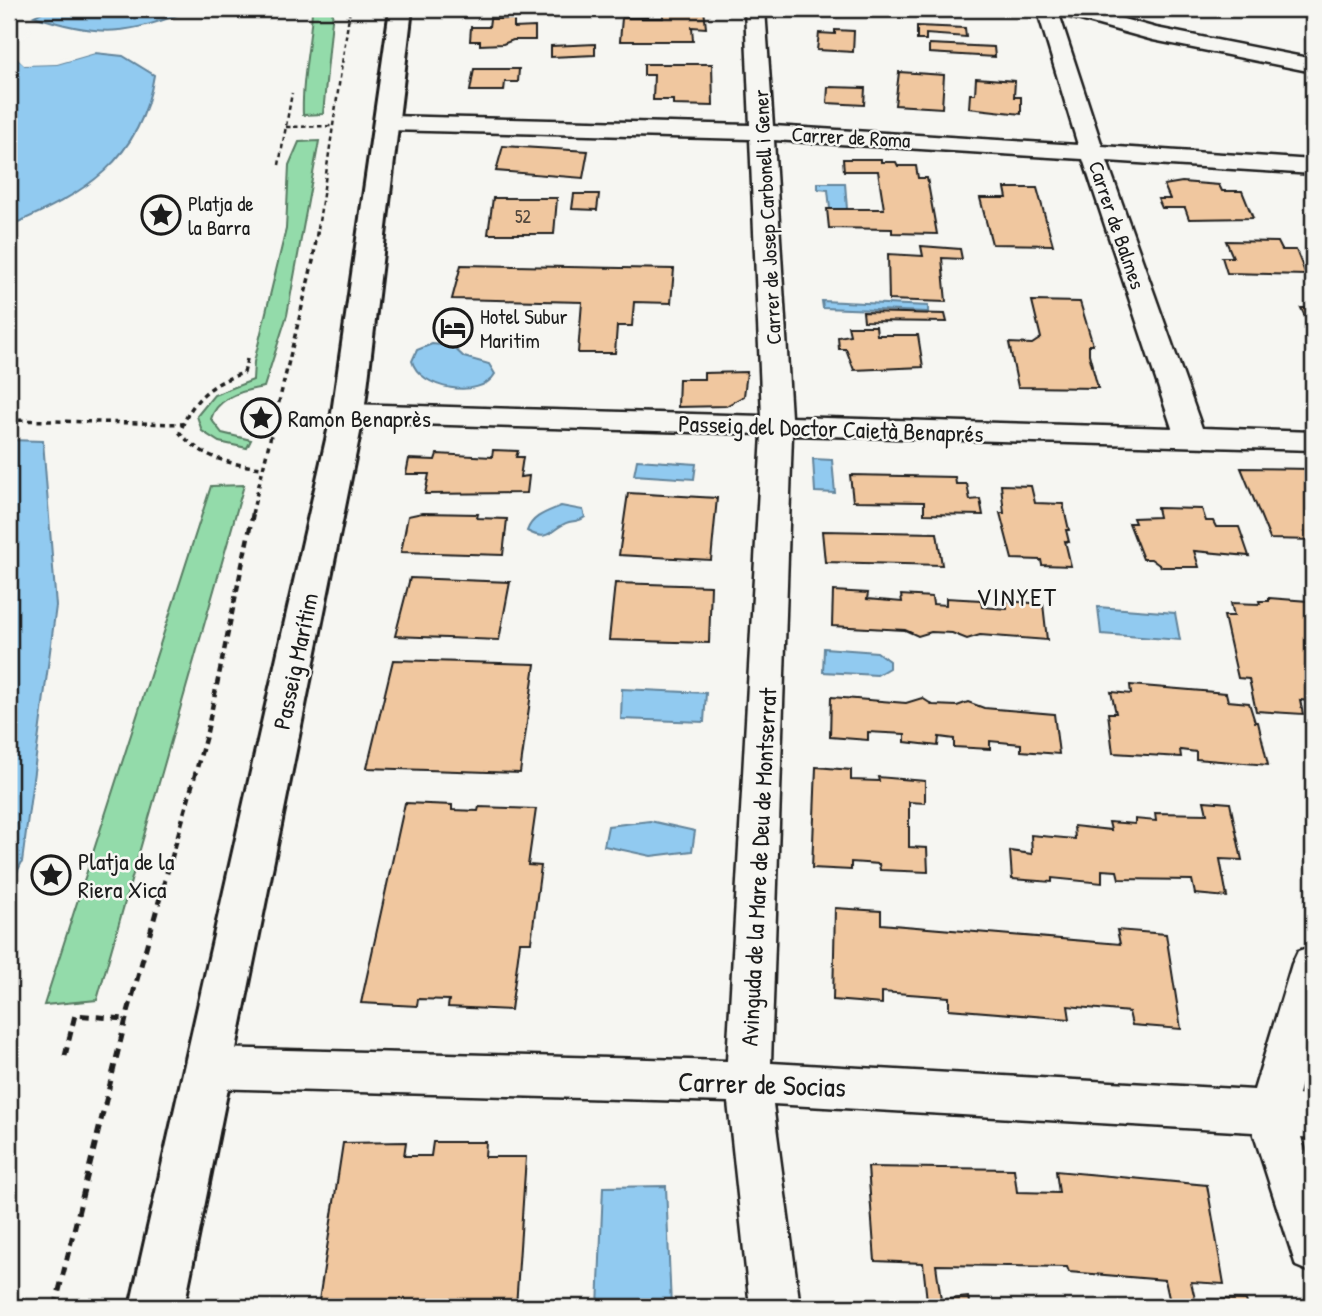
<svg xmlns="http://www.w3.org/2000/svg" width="1322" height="1316" font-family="'Patrick Hand',sans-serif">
<rect width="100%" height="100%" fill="#f6f6f2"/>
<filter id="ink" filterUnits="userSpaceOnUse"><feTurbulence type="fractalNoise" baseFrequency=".0143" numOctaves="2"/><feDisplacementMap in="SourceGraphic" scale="14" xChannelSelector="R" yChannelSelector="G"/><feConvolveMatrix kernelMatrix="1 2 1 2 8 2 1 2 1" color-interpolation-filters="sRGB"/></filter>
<g filter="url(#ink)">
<g fill="#93dbaa" stroke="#587c63" stroke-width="2">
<path d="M312 9H333L323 114 303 115C301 79 311 45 312 9Z"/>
<path d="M319 141 287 315 264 387C244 390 217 397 211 419L222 433 251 440 247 448 219 442 202 431 197 416 214 395 253 380 254 362 286 229 289 165 299 142Z"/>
<path d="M244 485 97 1000 44 1005 211 486Z"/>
</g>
<g fill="#91caf0" stroke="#62849b" stroke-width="2">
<path d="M48 9H192C129 35 99 38 34 16Z"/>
<path d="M9 51 25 65 57 64 95 53 123 56 154 75C141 161 83 195 9 226Z"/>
<path d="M818 183H845L847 209H830L828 190 818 189Z"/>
<path d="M822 301 928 306V312L823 308Z"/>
<path d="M432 344 452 346 464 357 489 364 495 374C480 400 419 389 412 361L417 350Z"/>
<path d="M9 440 43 441 56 606 22 862 9 888Z"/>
<path d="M813 459 832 460 835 493 815 492Z"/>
<path d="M637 460 696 464 694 479 634 475Z"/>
<path d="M561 506 583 510 585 517C579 522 576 520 569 522 551 527 551 544 527 531 532 516 547 512 561 506Z"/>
<path d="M1098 607 1175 613 1180 640 1101 634Z"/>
<path d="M824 648 877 652 889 661V668L877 675 823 672Z"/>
<path d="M622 689 706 693 704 722 621 719Z"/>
<path d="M650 821 695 831 692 851 651 856 604 846 608 826Z"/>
<path d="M666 1186 671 1307H598L603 1187Z"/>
</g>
<path fill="#f6f6f2" d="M26 20 32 32 11 49 26 62 57 60 96 50 95 53 57 64 24 65 9 51V46L29 30 26 24 9 27V23Z"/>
<g fill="#f0c79f" stroke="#1c1c1c" stroke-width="2">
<path d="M664 9H704L706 28 692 27 693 41H620L622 18H663Z"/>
<path d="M816 9H871V15L816 17Z"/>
<path d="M490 19H514V28L535 27V40H513L503 44 480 45V41H470L471 27H489Z"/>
<path d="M917 26 965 28 966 37 926 34V40H917Z"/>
<path d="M835 30 854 31 853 52 817 50 819 33 835 34Z"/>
<path d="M595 44V55L551 57V46Z"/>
<path d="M929 44 994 47 995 57 929 53Z"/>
<path d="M644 64H712L713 106 673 105V100H653L654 75H644Z"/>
<path d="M474 69H519L518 82H505L504 91H470Z"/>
<path d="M899 72 944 75 942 108 895 105Z"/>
<path d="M976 78 1015 81 1014 97H1021V114L969 108 970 94H975Z"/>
<path d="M828 87 865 88 864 105 827 103Z"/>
<path d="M503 146 588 151 583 178 496 171Z"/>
<path d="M843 159H881V162H896L898 166H916L918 178H927L937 234 892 233V229L829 228 827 209H884L878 171H844Z"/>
<path d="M1182 182 1219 185 1222 191H1242L1253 218 1189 219 1185 208H1162L1158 199H1170L1164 185Z"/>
<path d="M1005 188H1037L1053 245 992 244 980 198H1007Z"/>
<path d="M574 194H599L597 210 572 209Z"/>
<path d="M493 198H557L554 234H488Z"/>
<path d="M1226 241 1278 242 1282 250H1296L1306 275 1227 273 1222 257H1233Z"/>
<path d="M921 246 960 249 962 259 942 258 946 302 889 300 888 254 923 256Z"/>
<path d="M461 265 674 269 671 303 634 302 632 326H617L615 353H578L582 302 452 299Z"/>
<path d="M1032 301 1080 302 1093 345H1089V354L1098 388 1018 387 1009 343 1032 344 1041 338Z"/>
<path d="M1301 308H1313V323H1308Z"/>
<path d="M863 312 945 314 947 322 864 321Z"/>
<path d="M848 326H876L877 335H918L923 367 854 370 846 349H839L838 337 850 335Z"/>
<path d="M747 372 744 396 726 406 678 407 679 379H704V373Z"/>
<path d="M493 450 518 451 516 457H523L520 477 529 476 527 493 425 494 429 474H406L409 459 435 460 437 454 492 457Z"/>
<path d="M1241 468 1313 469V540L1270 539Z"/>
<path d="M850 475 955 477 956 484H967L970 500 980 499 983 515 924 514V502L853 501Z"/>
<path d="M1001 485 1031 486 1035 503 1063 504 1069 530H1066L1069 542 1065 541 1071 566 1042 565 1041 560 1012 559 1000 513H1004Z"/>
<path d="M628 493 717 498 711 560 619 555Z"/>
<path d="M1157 508 1202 509 1206 521H1213L1216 527H1239L1249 556 1194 551 1199 567H1162L1151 559H1143L1129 523H1135L1133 518 1159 517Z"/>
<path d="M422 513 478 514 477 518 507 519 503 555 401 552 408 516Z"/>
<path d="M822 531 937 533 942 565 825 562Z"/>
<path d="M410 578 510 582 499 640 395 636Z"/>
<path d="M615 583 711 586 709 643 609 640Z"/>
<path d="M833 591 868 593 867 599 902 602 901 595 932 597 933 604 946 605V598L981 600 982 607 1007 609V601L1043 604 1047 640 980 635 967 639 952 633 931 632 918 636 905 630 832 626Z"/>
<path d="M1269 598 1308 601 1313 619V646H1310L1313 671H1309L1313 689H1306L1309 701 1300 700 1303 714 1256 711 1249 679 1238 678 1224 616H1234L1231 603 1260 604 1259 601H1269Z"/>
<path d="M393 660 535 664 520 773 367 768Z"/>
<path d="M1130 685 1226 693 1228 701 1249 703 1255 722H1258L1268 765 1196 759V752L1180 750 1181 757 1113 753 1108 713H1116L1111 692 1131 694Z"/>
<path d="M831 697 906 703 922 698 933 705 957 706 968 702 984 708 1054 714 1059 754 1021 751V744L990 741V749L954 747V739L939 737 938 746 905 742V734L868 732V740L830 737Z"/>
<path d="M816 767 851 770V780L879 781 878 777 925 781V803L909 802V847L927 848 928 872 880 870 879 864 851 862V870L812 868Z"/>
<path d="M1204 801 1230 803 1242 860 1220 859 1227 897 1195 894 1192 880 1119 879 1117 871 1102 870V883L1052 878V882L1012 879 1010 851 1032 854 1031 835 1075 839 1074 826 1111 830 1109 822 1135 824V819L1156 821 1155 813 1207 814Z"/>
<path d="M405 803 452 805V810L478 811 479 807 536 809 528 865 541 866 531 942H520L511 1010 448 1007 449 1000 418 999 417 1006 361 1003Z"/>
<path d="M835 908 881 911V924L1120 944 1117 930 1166 934 1181 1029 1132 1025 1129 1012 1068 1006 1070 1019 949 1009V997L882 992V1004L833 1000Z"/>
<path d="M406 1142 404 1156H431L433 1142H486L485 1157H526L516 1307H318L343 1143Z"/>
<path d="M868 1167 1014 1169 1017 1192 1059 1193 1056 1171 1207 1185 1224 1284 1191 1282 1195 1299 1246 1300 1248 1307H1171L1165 1280 1069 1272 1067 1267 936 1265 941 1300 968 1297 970 1307H861L927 1301 923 1263 875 1261Z"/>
</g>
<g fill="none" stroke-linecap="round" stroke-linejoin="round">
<g stroke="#1c1c1c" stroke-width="5">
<path id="minor" d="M745 9H765L773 126 1078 145 1037 9H1087L1156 28 1313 59V72L1153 40 1059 14 1102 146 1313 160V174L1107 161 1202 428 1313 432V450L792 435 771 1063 1254 1090 1292 964 1298 951 1313 946V1038L1298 1094 1313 1096V1138L1301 1137 1313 1176V1273L1296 1266 1253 1132 773 1104 800 1307H750L728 1102 210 1088 194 1082 188 1068 194 1054 210 1048 727 1061 762 434 348 422 338 419 333 413 338 407 348 404 762 416 750 139 388 130 380 128 376 123 380 118 388 116 750 125ZM774 140 1083 159 1172 428 791 417Z"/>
</g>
<g stroke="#1c1c1c" stroke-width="6">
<path id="tertiary" d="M390 9H412L364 413 184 1307H130L332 413Z"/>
</g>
<g stroke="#1c1c1c" stroke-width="2.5" stroke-dasharray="4.5 3.5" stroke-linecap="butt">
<path d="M286 127 333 126"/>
<path d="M279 165 292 93"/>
<path d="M318 229 350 9"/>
</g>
<g stroke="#1c1c1c" stroke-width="3.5" stroke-dasharray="5 4.5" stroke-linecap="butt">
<path d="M247 359 244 373C212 382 190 401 180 433 203 458 229 464 262 468"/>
<path d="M9 420 182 424"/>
<path d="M252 514 313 261 318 227"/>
</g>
<path stroke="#1c1c1c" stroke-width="4.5" stroke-dasharray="7 5" stroke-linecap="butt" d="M168 871 207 732 253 513"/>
<g stroke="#1c1c1c" stroke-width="5" stroke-dasharray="9 7" stroke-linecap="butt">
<path d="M65 1056 75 1015 126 1019"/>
<path d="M55 1307 126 1019 168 869"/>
</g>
<use href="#minor" fill="#f6f6f2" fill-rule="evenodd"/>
<use href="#tertiary" fill="#f6f6f2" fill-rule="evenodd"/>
</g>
</g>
<defs>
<g id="sight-ring" transform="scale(2.0125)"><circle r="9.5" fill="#f6f6f2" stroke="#1c1c1c" stroke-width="1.5"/><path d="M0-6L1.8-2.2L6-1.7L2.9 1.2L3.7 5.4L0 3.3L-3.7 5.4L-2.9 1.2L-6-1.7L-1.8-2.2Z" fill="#1c1c1c"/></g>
<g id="hotel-ring" transform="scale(2.0125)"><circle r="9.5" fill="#f6f6f2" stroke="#1c1c1c" stroke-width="1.5"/><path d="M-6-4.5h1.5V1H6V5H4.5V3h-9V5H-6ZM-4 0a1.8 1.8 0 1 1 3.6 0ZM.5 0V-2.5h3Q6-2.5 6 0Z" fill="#1c1c1c"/></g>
</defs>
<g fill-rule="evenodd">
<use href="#sight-ring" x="161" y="215"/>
<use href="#hotel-ring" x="453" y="328"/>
<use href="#sight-ring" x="261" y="418"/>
<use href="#sight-ring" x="51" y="875"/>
</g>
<g text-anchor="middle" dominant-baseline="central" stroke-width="5" stroke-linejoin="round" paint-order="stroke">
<g font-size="18" fill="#51473d">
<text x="523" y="216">52</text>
</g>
<g font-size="21" fill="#1c1c1c" stroke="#f6f6f2">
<text transform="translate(851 137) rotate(3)">Carrer de Roma</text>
<text transform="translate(767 217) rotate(-93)">Carrer de Josep Carbonell i Gener</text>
<text transform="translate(1117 225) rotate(71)">Carrer de Balmes</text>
</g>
<g font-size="21" fill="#1c1c1c" stroke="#f6f6f2" text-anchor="start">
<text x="188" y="203">Platja de<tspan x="188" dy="24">la Barra</tspan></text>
<text x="480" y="316">Hotel Subur<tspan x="480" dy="24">Maritim</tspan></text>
</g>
<g font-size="24" fill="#1c1c1c" stroke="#f6f6f2" text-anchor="start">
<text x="288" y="418">Ramon Benaprès</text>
<text x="78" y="861">Platja de la<tspan x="78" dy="28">Riera Xica</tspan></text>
</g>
<g font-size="24" fill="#1c1c1c" stroke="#f6f6f2">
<text transform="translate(831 428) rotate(2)">Passeig del Doctor Caietà Benaprés</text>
<text transform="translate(295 661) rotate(-78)">Passeig Marítim</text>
<text transform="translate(758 867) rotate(-87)">Avinguda de la Mare de Deu de Montserrat</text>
</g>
<g font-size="26" letter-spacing="2" fill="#1c1c1c" stroke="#f6f6f2">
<text x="1017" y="596">VINYET</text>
</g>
<g font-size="28" fill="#1c1c1c" stroke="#f6f6f2">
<text transform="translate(762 1084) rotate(2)">Carrer de Socias</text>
</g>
</g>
<rect width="1322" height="1316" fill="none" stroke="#f6f6f2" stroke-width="35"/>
<rect x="18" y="18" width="1287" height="1281" fill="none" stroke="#1c1c1c" stroke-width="2.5" filter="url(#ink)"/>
</svg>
